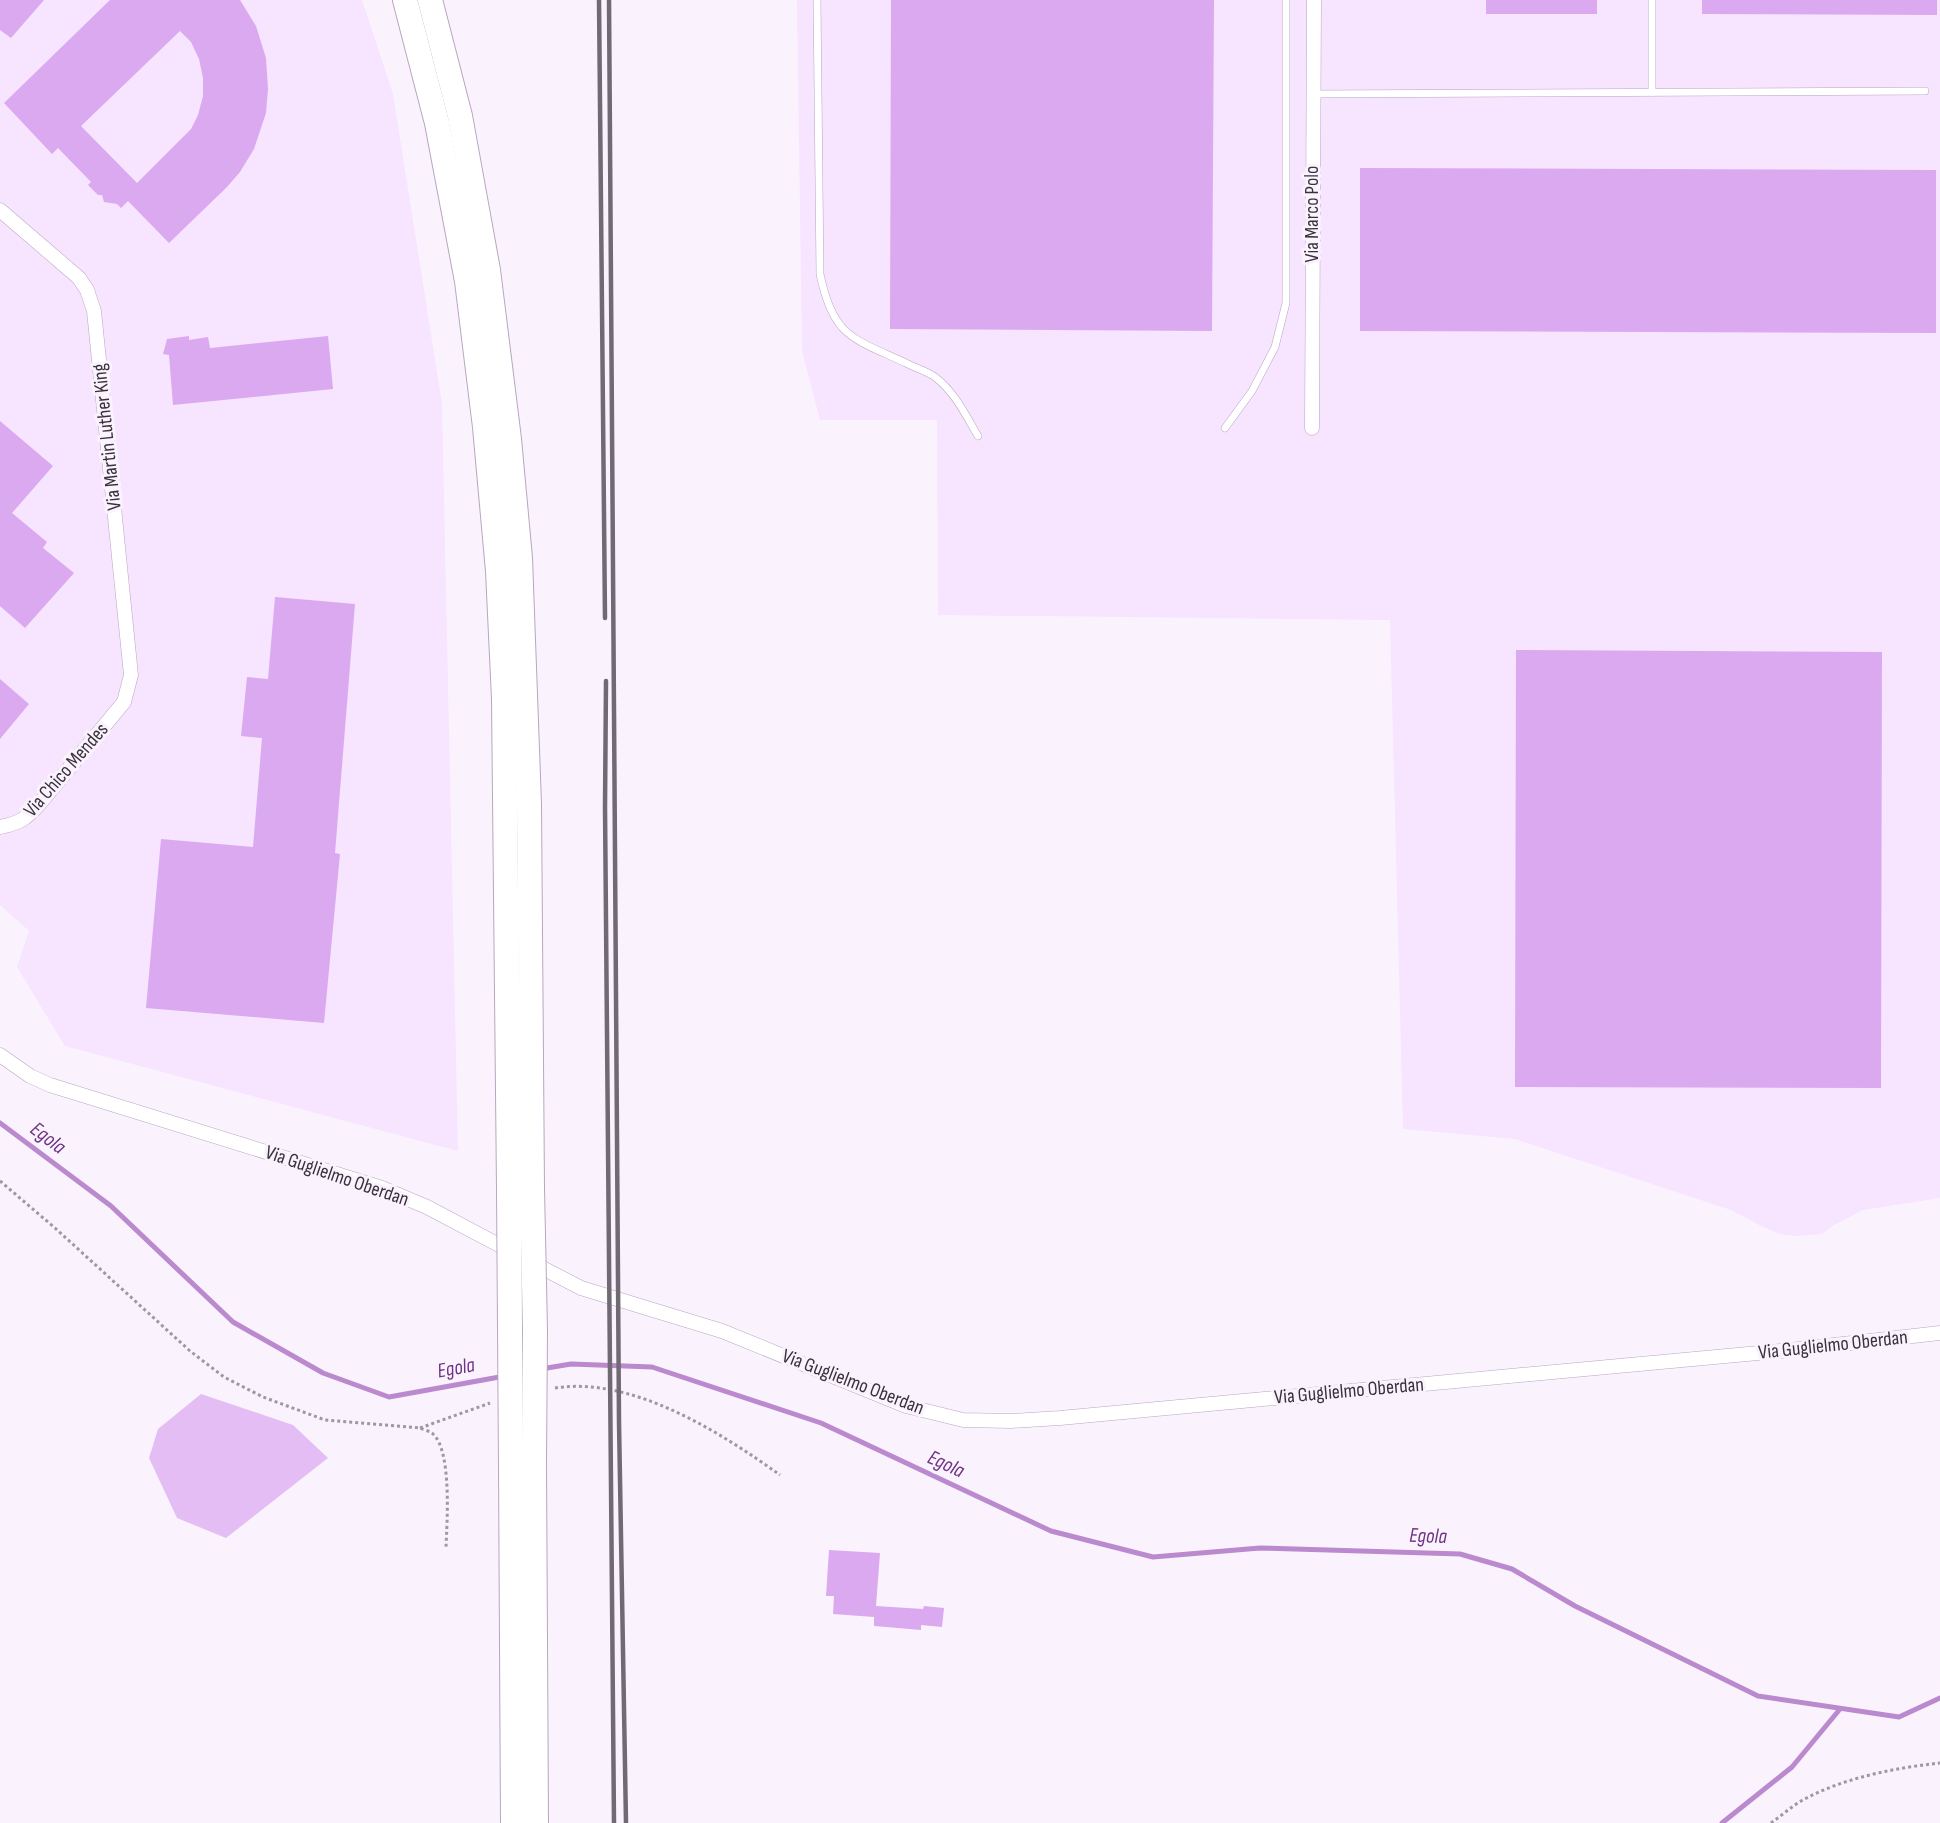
<svg xmlns="http://www.w3.org/2000/svg" width="1940" height="1823" font-family="'Sofia Sans Condensed',sans-serif">
<rect width="100%" height="100%" fill="#faf3fd"/>
<g fill="#f7e4ff">
<path d="M0 0H362L393 94 442 404 458 1151 65 1046 17 967 29 931 0 905Z"/>
<path d="M797 0H1940V1198L1863 1210 1832 1226 1822 1234 1797 1236 1780 1234 1761 1226 1731 1210 1515 1139 1403 1129 1390 620 938 615 937 420H820L802 351Z"/>
</g>
<path fill="#e3bdf3" d="M201 1394 293 1425 328 1458 226 1538 177 1518 149 1458 158 1429Z"/>
<g fill="none" stroke-linecap="round" stroke-linejoin="round">
<g stroke="#bb8ace" stroke-width="5">
<path d="M0 1123 111 1206 233 1322 323 1373 389 1397 505 1376"/>
<path d="M541 1369 571 1364 652 1367 821 1423 1051 1531 1153 1557 1260 1548 1460 1554 1512 1569 1575 1606 1758 1696 1899 1717 1940 1698"/>
<path d="M1722 1823 1792 1767 1840 1709"/>
</g>
</g>
<g fill="#dba9ef" fill-rule="evenodd">
<path d="M0 0H44L11 38 0 30Z"/>
<path d="M110 0H240L256 26 266 58 268 89 266 113 254 149 240 172 227 187 169 243 128 201 121 208 117 204 104 202 102 195H98L88 185 91 182 58 148 52 154 4 103ZM180 31 191 42 199 59 203 78V96L198 115 191 129 137 183 81 126Z"/>
<path d="M891 0H1214L1212 331 890 329Z"/>
<rect x="1486" y="0" width="111" height="14"/>
<path d="M1702 0H1937V15L1702 14Z"/>
<path d="M1360 168 1936 170V333L1360 331Z"/>
<path d="M189 336V340L208 337 210 348 328 336 333 389 173 405 169 355 163 354 167 339Z"/>
<path d="M0 421 53 466 12 513 47 542 43 548 74 573 25 628 0 606Z"/>
<path d="M275 597 355 604 335 853 340 854 324 1023 146 1008 161 839 253 847 262 738 241 736 247 677 268 679Z"/>
<path d="M1516 650 1882 652 1881 1088 1515 1087Z"/>
<path d="M0 679 29 704 0 739Z"/>
<path d="M829 1550 880 1553 876 1606 923 1609 924 1606 944 1608 942 1627 921 1625V1630L874 1626V1617L833 1614 834 1596H826Z"/>
</g>
<g fill="none" stroke-linecap="round" stroke-linejoin="round">
<g stroke="#b8a6c0" stroke-width="8">
<g id="service">
<path d="M817 0 820 274C833 337 852 338 906 363 915 368 927 371 935 377 955 392 966 416 978 436"/>
<path d="M1652 92V0"/>
<path d="M1313 94 1925 91"/>
<path d="M1225 428 1252 391 1275 347 1286 303V0"/>
</g>
</g>
<g stroke="#b8a6c0" stroke-width="15">
<g id="minor">
<path d="M0 210 79 278 87 290 94 311 131 675 124 702 41 802C27 818 21 823 0 827"/>
<path d="M1312 428 1314 0"/>
<path d="M0 1055 30 1076 50 1085 382 1188 427 1207 514 1253"/>
<path d="M531 1262 581 1288 722 1331 906 1406 963 1420 1011 1421 1060 1418 1790 1350 1940 1333"/>
</g>
</g>
<g stroke="#b8a6c0" stroke-width="26">
<g id="trunk">
<path d="M405 0 437 123 467 281 485 427 498 571 504 699 509 1189"/>
<path d="M430 0 460 116 488 270 509 439 520 558 529 804 532 1188"/>
<path d="M534 1462 536 1823"/>
<path d="M511 1466 513 1823"/>
</g>
</g>
<g stroke="#9f97a2" stroke-width="3" stroke-dasharray="3 3" stroke-linecap="butt">
<path d="M0 1181 55 1228 190 1351 224 1377 263 1397 325 1420 420 1428C424 1430 430 1431 433 1434 452 1451 447 1522 446 1547"/>
<path d="M555 1388C632 1376 720 1432 780 1475"/>
<path d="M420 1428 490 1403"/>
<path d="M1771 1823C1781 1816 1791 1807 1801 1801 1842 1778 1894 1768 1940 1763"/>
</g>
<use href="#service" stroke="#fff" stroke-width="7"/>
<use href="#minor" stroke="#fff" stroke-width="14"/>
<use href="#trunk" stroke="#fff" stroke-width="24"/>
<g stroke="#716974" stroke-width="4.5">
<path d="M599 0 605 618"/>
<path d="M609 0 619 1422 626 1823"/>
<path d="M606 681 605 807 614 1823"/>
</g>
<g stroke="#b8a6c0" stroke-width="26" stroke-linecap="butt">
<g id="trunk-bridge">
<path d="M532 1188 535 1331 534 1462"/>
<path d="M509 1189 511 1466"/>
</g>
</g>
<use href="#trunk-bridge" stroke="#fff" stroke-width="24"/>
</g>
<g text-anchor="middle" dominant-baseline="central" stroke-width="6" stroke-linejoin="round" paint-order="stroke">
<g font-size="20" fill="#39313c" stroke="#faf3fd">
<text transform="translate(1312 214) rotate(-90)">Via Marco Polo</text>
<text transform="translate(107 437) rotate(-96)">Via Martin Luther King</text>
<text transform="translate(66 770) rotate(-49)">Via Chico Mendes</text>
<text transform="translate(337 1176) rotate(19)">Via Guglielmo Oberdan</text>
<text transform="translate(1833 1345) rotate(-6)">Via Guglielmo Oberdan</text>
<text transform="translate(853 1382) rotate(21)">Via Guglielmo Oberdan</text>
<text transform="translate(1349 1391) rotate(-5)">Via Guglielmo Oberdan</text>
</g>
<g font-size="21" font-style="italic" fill="#6f3385" stroke="#faf3fd">
<text transform="translate(48 1138) rotate(37)">Egola</text>
<text transform="translate(456 1368) rotate(-10)">Egola</text>
<text transform="translate(946 1464) rotate(25)">Egola</text>
<text transform="translate(1428 1536) rotate(2)">Egola</text>
</g>
</g>
</svg>
